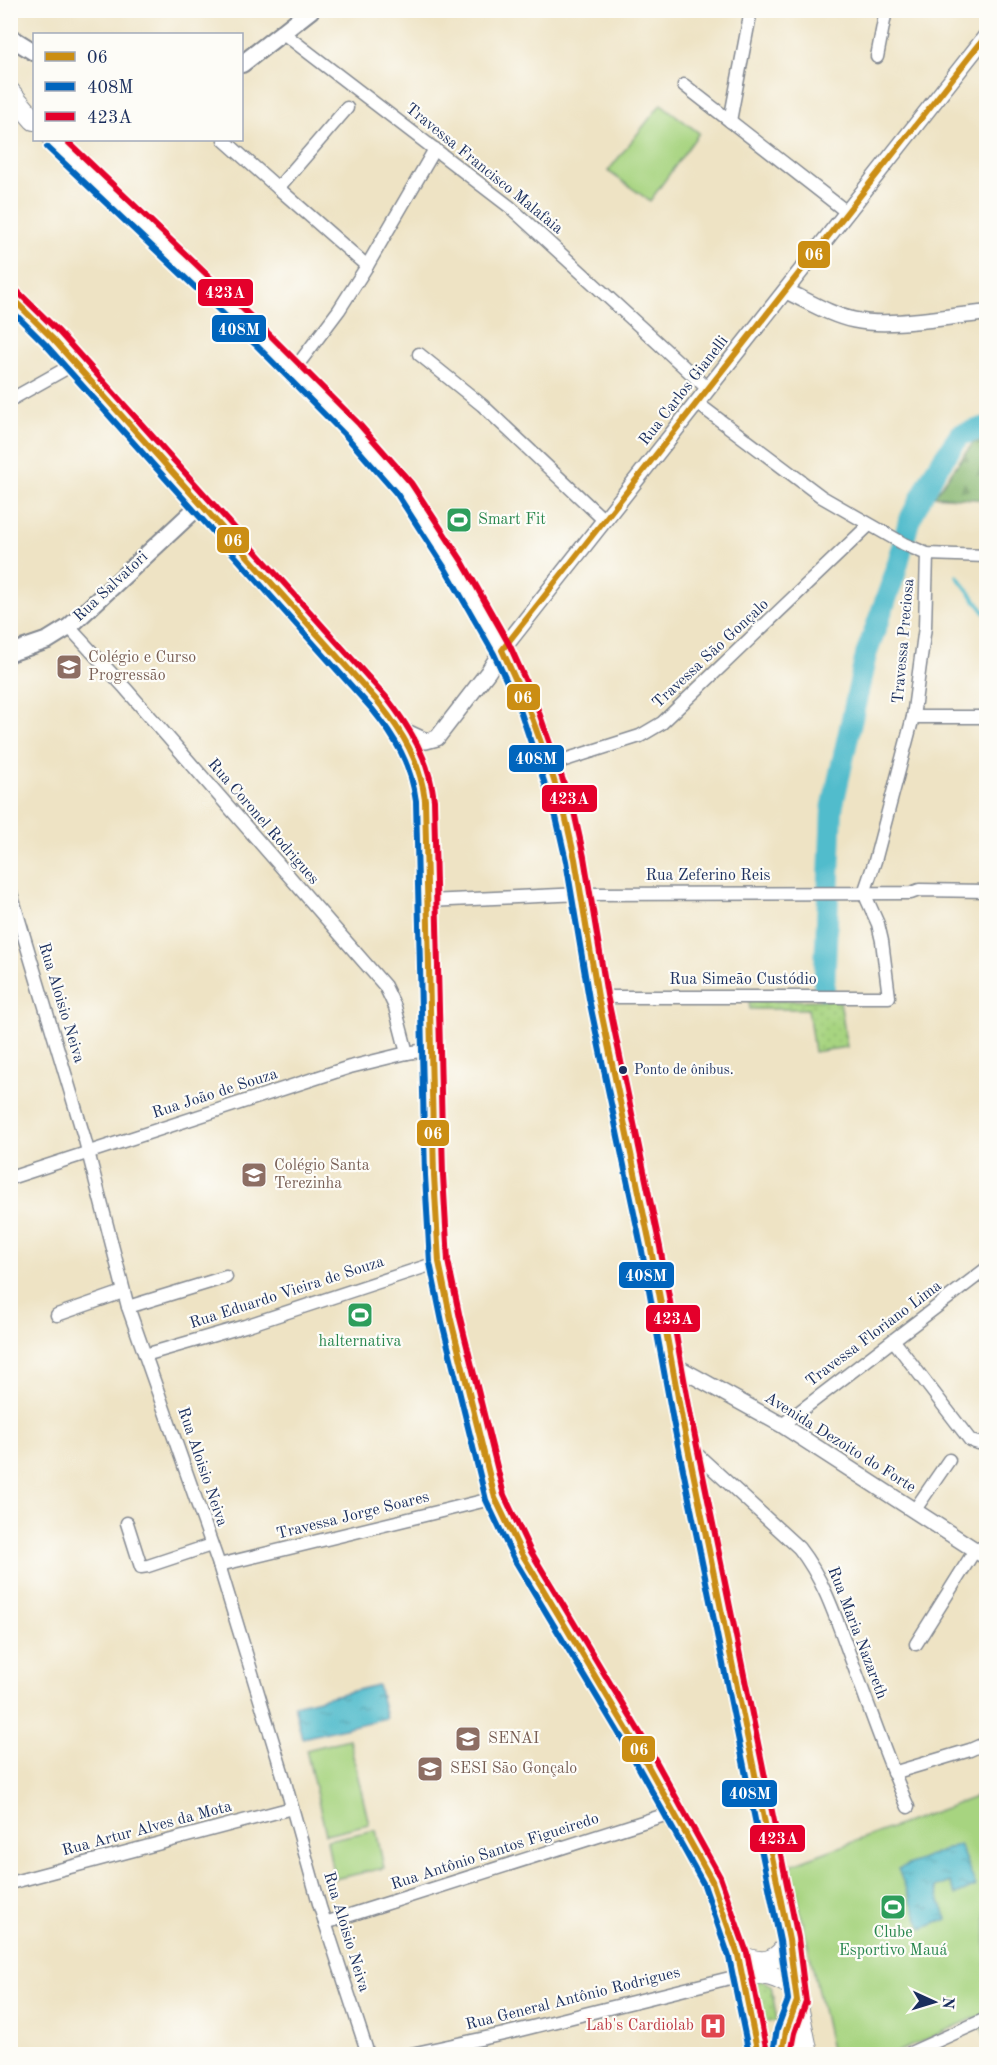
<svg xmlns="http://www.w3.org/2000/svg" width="997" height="2065" font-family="'Old Standard TT',serif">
<defs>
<pattern id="grass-dots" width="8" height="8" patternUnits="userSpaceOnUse" patternTransform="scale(1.5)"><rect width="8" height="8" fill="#a7d480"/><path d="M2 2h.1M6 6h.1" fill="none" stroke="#8fb671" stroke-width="1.8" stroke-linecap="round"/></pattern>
<pattern id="forest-firs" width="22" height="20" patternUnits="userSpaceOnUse" patternTransform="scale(1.5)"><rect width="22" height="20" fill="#85b66e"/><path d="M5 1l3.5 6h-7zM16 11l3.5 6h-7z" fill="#6c945e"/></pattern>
<pattern id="water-ripples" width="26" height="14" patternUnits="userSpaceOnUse" patternTransform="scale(1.5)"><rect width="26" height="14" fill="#51bccc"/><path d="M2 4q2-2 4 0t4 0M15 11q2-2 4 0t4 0" fill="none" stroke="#4299a9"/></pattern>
</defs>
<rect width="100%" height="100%" fill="#fdfcf7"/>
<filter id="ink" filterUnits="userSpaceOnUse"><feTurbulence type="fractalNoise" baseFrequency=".0167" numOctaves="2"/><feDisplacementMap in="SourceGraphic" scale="12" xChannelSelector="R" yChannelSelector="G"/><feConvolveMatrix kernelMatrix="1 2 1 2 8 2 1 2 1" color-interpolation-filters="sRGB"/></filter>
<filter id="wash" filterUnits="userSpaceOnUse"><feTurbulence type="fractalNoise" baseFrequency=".008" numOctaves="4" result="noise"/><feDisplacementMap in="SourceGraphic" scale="24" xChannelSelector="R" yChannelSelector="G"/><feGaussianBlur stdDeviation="1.35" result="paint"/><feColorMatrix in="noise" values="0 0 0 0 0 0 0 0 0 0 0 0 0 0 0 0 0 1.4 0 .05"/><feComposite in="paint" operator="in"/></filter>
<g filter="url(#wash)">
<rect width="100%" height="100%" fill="#eee3c4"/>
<g fill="url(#grass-dots)" stroke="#61826f" stroke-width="1.5">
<path d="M840 1000 847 1047 814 1052 808 1009H750L749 1001Z"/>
<path d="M753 1977 771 1985 777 2021C748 2026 753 1996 753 1977Z"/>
</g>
<path fill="url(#forest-firs)" stroke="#507266" stroke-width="1.5" d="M986 440V500L934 496 973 443Z"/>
<g fill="#a7d480" stroke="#61826f" stroke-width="1.5">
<path d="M661 104 699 133 650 201 608 171Z"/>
<path d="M349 1739 369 1824 326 1834 306 1750Z"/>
<path d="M986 1793V2042L979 2016 893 2054H832L790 1865Z"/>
<path d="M376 1830 384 1868 334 1879 327 1840Z"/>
</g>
<g fill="url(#water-ripples)" stroke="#367695" stroke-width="1.5">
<path d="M378 1685 386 1718 302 1738 294 1705Z"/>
<path d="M959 1844 976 1886 956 1895 950 1882 935 1888 947 1919 922 1929 898 1869Z"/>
</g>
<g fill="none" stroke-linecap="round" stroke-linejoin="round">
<g stroke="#51bccc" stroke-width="4">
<path d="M912 516 917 523"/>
<path d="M957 576 986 614"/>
</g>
<path stroke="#51bccc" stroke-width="22" d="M824 988 832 809 866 655 895 574 909 521 935 471 960 435 986 427"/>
</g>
</g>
<g filter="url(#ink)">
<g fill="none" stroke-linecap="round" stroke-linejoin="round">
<g stroke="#848991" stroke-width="15">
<g id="minor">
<path d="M283 33 510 207 708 389"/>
<path d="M877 57 886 10"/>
<path d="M684 85 848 213"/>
<path d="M730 121 751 10"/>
<path d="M224 140 278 188"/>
<path d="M367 266 435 149"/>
<path d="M419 354 482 405 605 521"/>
<path d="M293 371 339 310 367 266 278 188 347 108"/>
<path d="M10 400 74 364"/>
<path d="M697 403 822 497 904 544 927 554 986 556"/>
<path d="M69 627 125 688 385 986 395 1007 407 1053"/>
<path d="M913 717H986"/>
<path d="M549 765 640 736 662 723 869 525"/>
<path d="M10 890 85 1140 128 1307 219 1565 283 1775 320 1907 368 2054"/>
<path d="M428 901 581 894 911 893 919 890 986 891"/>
<path d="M598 997H889L882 941 878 924 864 893 875 861 913 717 925 627 927 554"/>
<path d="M10 1178 350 1067 407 1053 432 1049"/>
<path d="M128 1307 226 1277"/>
<path d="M57 1315 123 1292"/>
<path d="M894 1341 970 1440C976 1443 981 1445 986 1440"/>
<path d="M145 1355 245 1326 439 1262"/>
<path d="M782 1425 986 1269"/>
<path d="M688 1446 799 1548C824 1580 836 1618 850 1656 869 1706 886 1757 908 1807"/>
<path d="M914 1511 949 1460"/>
<path d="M127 1523 141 1567 148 1566 211 1545"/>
<path d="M219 1565 495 1498"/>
<path d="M916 1644 975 1550"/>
<path d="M893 1773 970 1750 986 1743"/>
<path d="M10 1883 292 1808"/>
<path d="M325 1923 674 1812"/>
<path d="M411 2054 504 2034 742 1975"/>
<path d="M908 2054 986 2019"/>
</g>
</g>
<g stroke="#848991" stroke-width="18">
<g id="tertiary">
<path d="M786 291C808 301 830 315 854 320 891 328 947 316 986 313"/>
<path d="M400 729 426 741 437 738 488 672 502 650 986 36"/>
<path d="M672 1364 782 1425 986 1557"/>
</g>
</g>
<g stroke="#848991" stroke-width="20">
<g id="secondary">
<path d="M10 37 34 52"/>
<path d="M242 64 311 10"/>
<path d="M10 653 48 640 69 627 201 504"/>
</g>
</g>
<g stroke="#848991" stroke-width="22">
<g id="primary">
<path d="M10 92 34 120"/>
<path d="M53 140 261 338 353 430 404 489 454 565 502 650 528 707 549 765 565 815 575 859 598 997 651 1249 687 1445 768 1830 789 1940 797 2001 808 2054"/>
<path d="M10 296 52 338 379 703C404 734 422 760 425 800L434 1175 439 1262 451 1320 495 1498 522 1554 638 1748 712 1881 738 1955 758 2054"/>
<path d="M738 1955C761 1965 777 1965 789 1940"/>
<path d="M743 1975C763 1971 779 1977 796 1989"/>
<path d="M782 2054 786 2031 797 2001"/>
</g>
</g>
<use href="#minor" stroke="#fff" stroke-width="12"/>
<use href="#tertiary" stroke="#fff" stroke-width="15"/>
<use href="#secondary" stroke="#fff" stroke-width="16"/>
<use href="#primary" stroke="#fff" stroke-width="20"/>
<g stroke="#fdfcf7" stroke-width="10">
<g id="bus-1">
<path d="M10 296 52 338 379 703C403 733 420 761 425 800L434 1175 439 1262 451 1320 495 1498 522 1554 638 1748 712 1881 738 1955 758 2054"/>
<path d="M782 2054 786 2031 797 2001 789 1940 682 1419 651 1249 598 997 575 859 565 815 549 765 528 707 502 650 986 36"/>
</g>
</g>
<g stroke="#fdfcf7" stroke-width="10">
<g id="bus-2">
<path d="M47 147 255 344 346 436 397 494 446 570 494 654 520 710 556 817 566 861 589 999 642 1251 673 1421 780 1941 788 2000 777 2029 773 2052"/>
<path d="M10 309 45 344 372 709C395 737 411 764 416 801L425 1175 430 1263 442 1322 486 1500 514 1559 630 1752 704 1885 729 1957 749 2054"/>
</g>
</g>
<g stroke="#fdfcf7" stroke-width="10">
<g id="bus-3">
<path d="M66 140 267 332 359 424 411 483 462 561 510 646 536 704 574 812 584 857 607 995 660 1247 691 1417 798 1938 806 2002 795 2033 791 2054"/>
<path d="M16 290 59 332 386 697C411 729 429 759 434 800L443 1175 448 1261 460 1318 504 1495 530 1550 646 1743 720 1877 747 1953 767 2052"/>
</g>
</g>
<use href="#bus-1" stroke="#cb8e13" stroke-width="6"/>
<use href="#bus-2" stroke="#0065bd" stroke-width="6"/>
<use href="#bus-3" stroke="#e4002b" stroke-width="6"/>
</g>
</g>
<defs>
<g id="stadium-square" transform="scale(1.35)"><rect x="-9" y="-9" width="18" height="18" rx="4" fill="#2e9e5b" stroke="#fdfcf7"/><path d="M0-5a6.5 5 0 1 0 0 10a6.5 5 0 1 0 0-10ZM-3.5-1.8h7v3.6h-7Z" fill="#fff"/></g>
<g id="school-square" transform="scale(1.35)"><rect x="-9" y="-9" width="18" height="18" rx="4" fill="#8d6e63" stroke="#fdfcf7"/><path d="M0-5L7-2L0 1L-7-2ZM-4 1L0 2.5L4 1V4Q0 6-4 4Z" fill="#fff"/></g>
<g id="university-square" transform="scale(1.35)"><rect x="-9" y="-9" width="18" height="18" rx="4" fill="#8d6e63" stroke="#fdfcf7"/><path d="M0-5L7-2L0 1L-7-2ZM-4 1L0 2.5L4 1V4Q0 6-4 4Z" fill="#fff"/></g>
<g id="hospital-square" transform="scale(1.35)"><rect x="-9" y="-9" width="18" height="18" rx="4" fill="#e0444e" stroke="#fdfcf7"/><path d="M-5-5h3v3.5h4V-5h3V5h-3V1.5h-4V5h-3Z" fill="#fff"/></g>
</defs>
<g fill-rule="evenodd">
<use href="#stadium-square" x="459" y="520"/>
<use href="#school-square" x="69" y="667"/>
<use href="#school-square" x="254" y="1175"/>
<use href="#stadium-square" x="360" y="1315"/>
<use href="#university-square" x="468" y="1739"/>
<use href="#school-square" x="430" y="1769"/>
<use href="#stadium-square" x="893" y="1907"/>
<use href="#hospital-square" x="713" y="2026"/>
</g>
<circle fill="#1b2f5e" stroke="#fdfcf7" stroke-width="2" cx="623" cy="1070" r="5"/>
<g text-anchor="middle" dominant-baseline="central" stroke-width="4.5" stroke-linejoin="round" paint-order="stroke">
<g font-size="14" fill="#1b2f5e" stroke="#fdfcf7" text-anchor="start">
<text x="634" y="1070">Ponto de ônibus.</text>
</g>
<g font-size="16" fill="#1b2f5e" stroke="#fdfcf7">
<text transform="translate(484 169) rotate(39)">Travessa Francisco Malafaia</text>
<text transform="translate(684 391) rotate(-52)">Rua Carlos Gianelli</text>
<text transform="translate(111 587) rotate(-43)">Rua Salvatori</text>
<text transform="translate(904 641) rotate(-85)">Travessa Preciosa</text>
<text transform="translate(711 654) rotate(-43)">Travessa São Gonçalo</text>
<text transform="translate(263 822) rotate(49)">Rua Coronel Rodrigues</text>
<text x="708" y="876">Rua Zeferino Reis</text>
<text x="743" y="980">Rua Simeão Custódio</text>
<text transform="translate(61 1003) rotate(73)">Rua Aloisio Neiva</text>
<text transform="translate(215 1094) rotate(-18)">Rua João de Souza</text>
<text transform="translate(287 1293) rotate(-18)">Rua Eduardo Vieira de Souza</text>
<text transform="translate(874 1334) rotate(-37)">Travessa Floriano Lima</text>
<text transform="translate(840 1443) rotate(32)">Avenida Dezoito do Forte</text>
<text transform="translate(202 1467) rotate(71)">Rua Aloisio Neiva</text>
<text transform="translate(353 1516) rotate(-14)">Travessa Jorge Soares</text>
<text transform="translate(857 1633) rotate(69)">Rua Maria Nazareth</text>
<text transform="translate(147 1829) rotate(-15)">Rua Artur Alves da Mota</text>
<text transform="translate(495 1852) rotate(-18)">Rua Antônio Santos Figueiredo</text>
<text transform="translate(346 1932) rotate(73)">Rua Aloisio Neiva</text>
<text transform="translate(573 1999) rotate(-14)">Rua General Antônio Rodrigues</text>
</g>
<g font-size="16" fill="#27864d" stroke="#fdfcf7">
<text x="478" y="520" text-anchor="start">Smart Fit</text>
<text x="360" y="1342">halternativa</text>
<text x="893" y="1933">Clube<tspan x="893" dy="18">Esportivo Mauá</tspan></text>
</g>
<g font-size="16" fill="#785e54" stroke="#fdfcf7" text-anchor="start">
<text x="88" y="658">Colégio e Curso<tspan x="88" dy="18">Progressão</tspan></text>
<text x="274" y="1166">Colégio Santa<tspan x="274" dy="18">Terezinha</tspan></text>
<text x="488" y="1739">SENAI</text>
<text x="450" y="1769">SESI São Gonçalo</text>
</g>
<g font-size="16" fill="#be3a42" stroke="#fdfcf7" text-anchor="end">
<text x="694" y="2026">Lab's Cardiolab</text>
</g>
</g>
<g stroke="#fdfcf7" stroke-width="2">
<rect x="797" y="240" width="34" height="29" rx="6" fill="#cb8e13"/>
<rect x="197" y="278" width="57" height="29" rx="6" fill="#e4002b"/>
<rect x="211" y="314" width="56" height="29" rx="6" fill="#0065bd"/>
<rect x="216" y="526" width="34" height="28" rx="6" fill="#cb8e13"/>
<rect x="506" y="683" width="35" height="28" rx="6" fill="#cb8e13"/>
<rect x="508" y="744" width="57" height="29" rx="6" fill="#0065bd"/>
<rect x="541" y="784" width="57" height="29" rx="6" fill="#e4002b"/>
<rect x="416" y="1119" width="34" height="28" rx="6" fill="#cb8e13"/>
<rect x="618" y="1261" width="57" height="28" rx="6" fill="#0065bd"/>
<rect x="645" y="1304" width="56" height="29" rx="6" fill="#e4002b"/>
<rect x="621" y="1735" width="35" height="28" rx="6" fill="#cb8e13"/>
<rect x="721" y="1779" width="57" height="29" rx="6" fill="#0065bd"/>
<rect x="749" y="1824" width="57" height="29" rx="6" fill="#e4002b"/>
</g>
<g font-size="16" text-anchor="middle" font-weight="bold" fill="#fff">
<text x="814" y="260">06</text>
<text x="225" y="298">423A</text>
<text x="239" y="335">408M</text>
<text x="233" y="546">06</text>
<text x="523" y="703">06</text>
<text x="536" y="764">408M</text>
<text x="569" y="804">423A</text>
<text x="433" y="1139">06</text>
<text x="646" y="1281">408M</text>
<text x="673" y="1324">423A</text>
<text x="639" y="1755">06</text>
<text x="750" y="1799">408M</text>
<text x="778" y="1844">423A</text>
</g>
<rect width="997" height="2065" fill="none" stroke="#fdfcf7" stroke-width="36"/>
<rect x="33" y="33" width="210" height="108" fill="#fdfcf7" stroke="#a3aaba" stroke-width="1.5"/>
<rect x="45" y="52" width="30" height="9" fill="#cb8e13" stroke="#a3aaba" stroke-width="1.5"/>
<text x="87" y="63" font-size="18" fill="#1b2f5e">06</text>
<rect x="45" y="82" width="30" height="9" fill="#0065bd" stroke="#a3aaba" stroke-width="1.5"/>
<text x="87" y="93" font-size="18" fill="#1b2f5e">408M</text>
<rect x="45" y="112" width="30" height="9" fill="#e4002b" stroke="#a3aaba" stroke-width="1.5"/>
<text x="87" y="123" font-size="18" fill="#1b2f5e">423A</text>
<g transform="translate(934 2002) rotate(94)" stroke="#fdfcf7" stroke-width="4.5" paint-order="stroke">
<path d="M0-4.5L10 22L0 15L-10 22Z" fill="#1b2f5e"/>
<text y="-9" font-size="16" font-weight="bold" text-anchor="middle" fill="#1b2f5e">N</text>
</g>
</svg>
